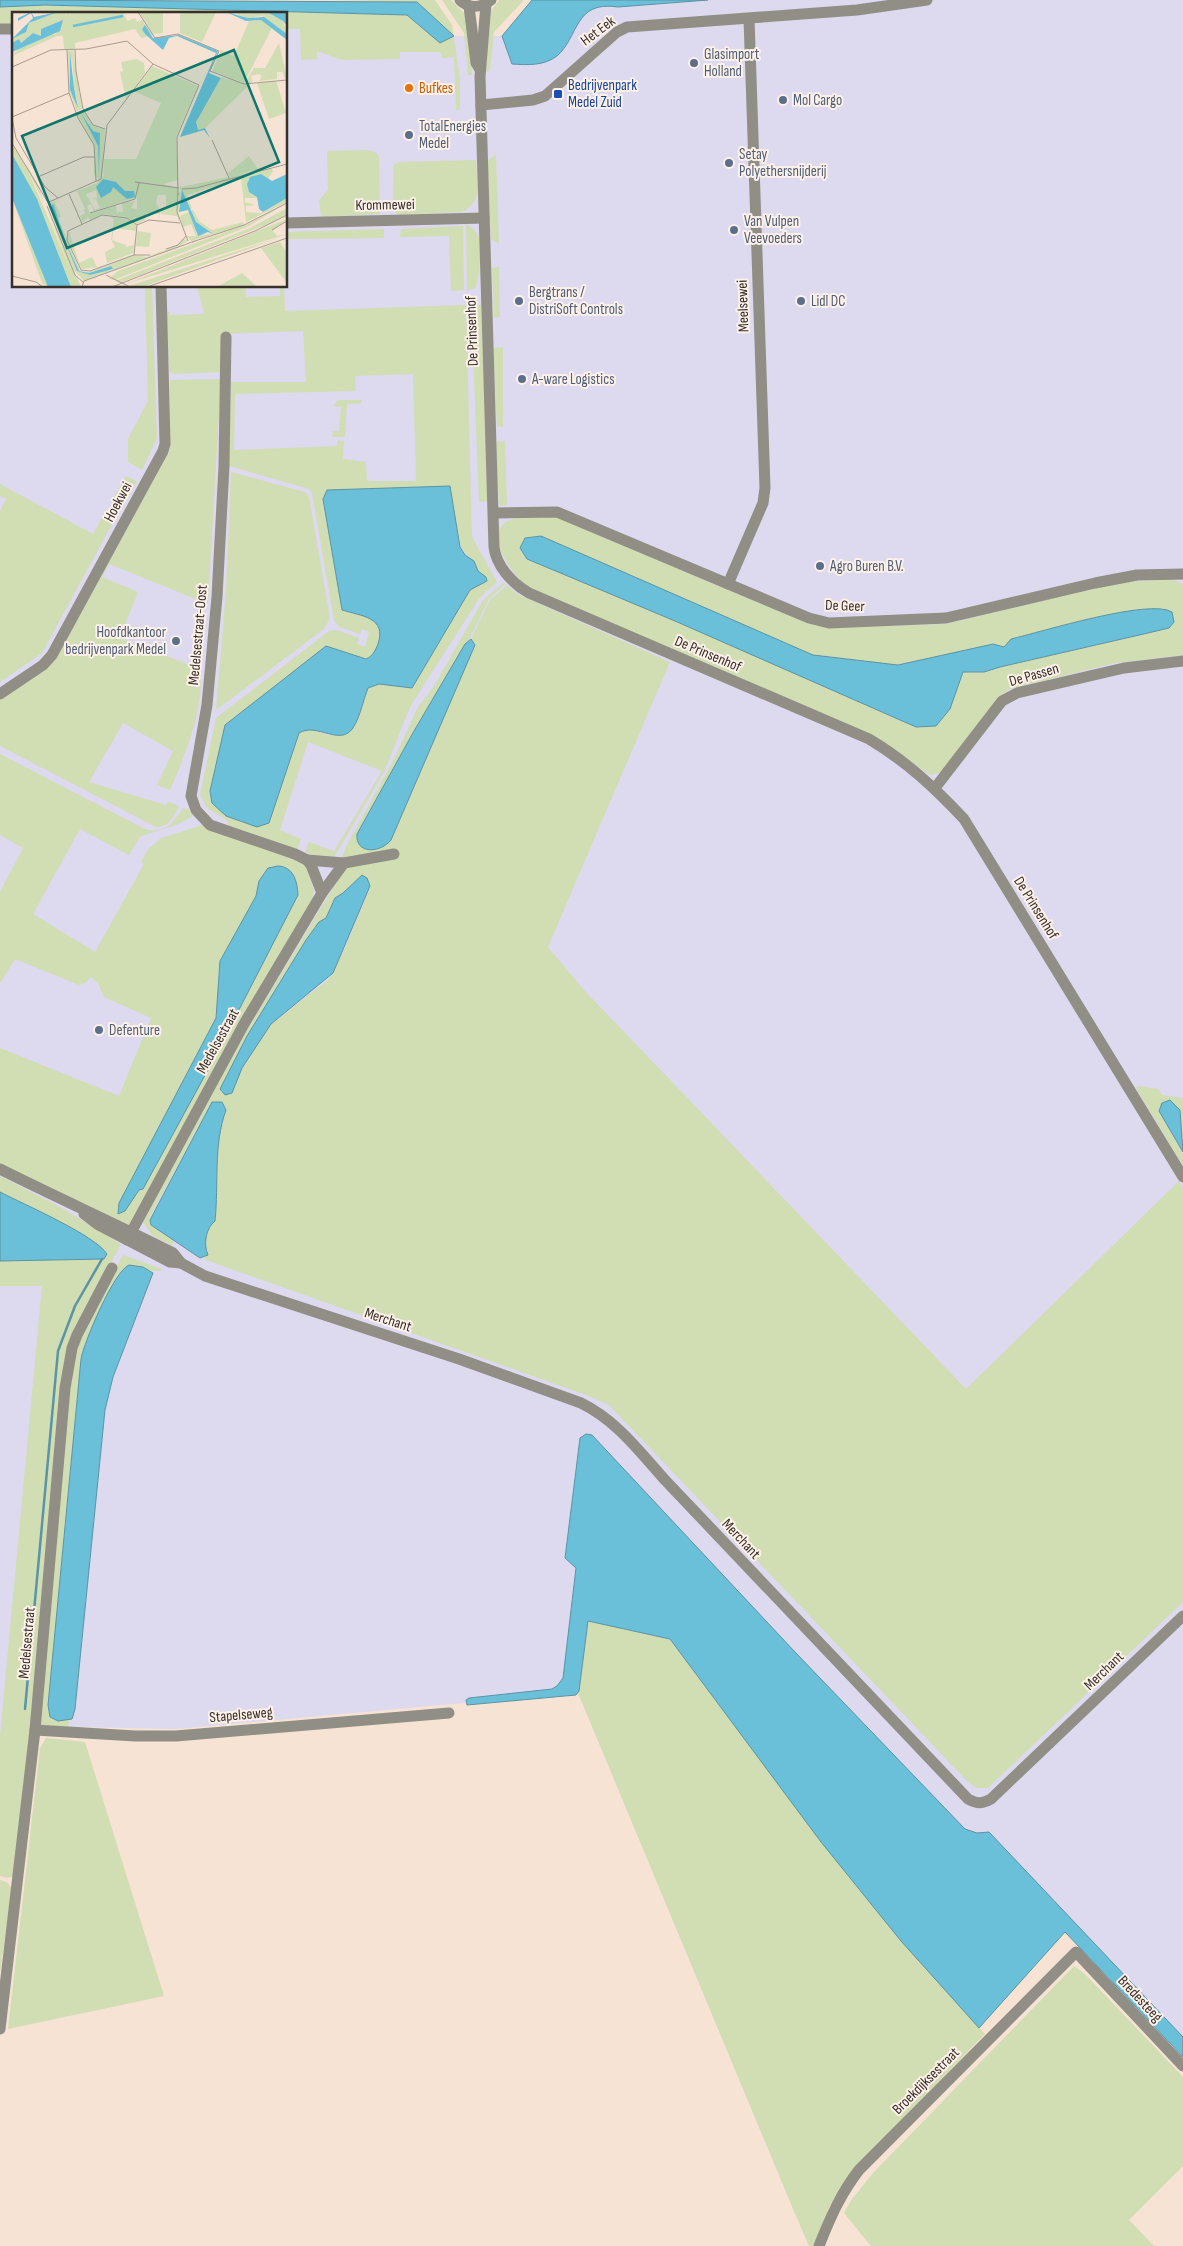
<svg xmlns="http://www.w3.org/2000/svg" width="1183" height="2246" font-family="'Sofia Sans Condensed',sans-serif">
<rect width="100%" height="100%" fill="#f6e3d4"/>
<path fill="#ddd9ef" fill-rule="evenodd" d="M587 0H1183V2050L1073 1930 960 1861 633 1510 562 1694 176 1729 23 1726 0 1874V1L418 9 448 36H501L550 24ZM14 14H286V286H14Z"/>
<g fill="#d1ddb3" fill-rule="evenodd">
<path d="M333 0H435L452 25 460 79V110H456L454 57 442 58 440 52H400V59L342 60 317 51V59L301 60 300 29H286V14H14V24H0V7L45 5 407 15 440 43 417 2Z"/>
<path d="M442 0H451L467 16 472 75H468L464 33Z"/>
<path d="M499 0H524L494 32 490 71 486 72 491 11Z"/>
<path d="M368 150 375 152 379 156 380 214 321 217 319 200 328 190 327 151Z"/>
<path d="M496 154 499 244 491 239 487 161Z"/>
<path d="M476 160C477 180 484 203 461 212L399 215 394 211 393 170 394 165 399 162Z"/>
<path d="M466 224C471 227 475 230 478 235 482 245 480 279 475 288L467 291Z"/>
<path d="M463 226 464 290 451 291 449 236 400 237 401 229Z"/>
<path d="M384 229V238L286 239V232Z"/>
<path d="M499 267 500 317 494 318 492 268Z"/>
<path d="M145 286H152L157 438 142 470 128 462V439L148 401Z"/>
<path d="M197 286H245L246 297 280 296V286H284L285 311 466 305 472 537 497 582 480 597 410 707 384 772 333 859 314 856 305 852 309 842 334 851 382 771 308 742 280 830 301 839 297 850 230 828 226 820 207 808 200 795 216 718 329 631 336 630 359 638 357 644 365 647 369 632 362 629 360 634 339 627 334 620 312 493 309 489 229 466 231 382H306L303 331 222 334 223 372 173 374 169 371 167 312H170V315L204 314ZM413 374 416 481H367L366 462 343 459 344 441 338 440 337 446 234 450 235 394 356 391 355 376ZM327 490 459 536C461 552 464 550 473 561 476 564 476 569 479 572 483 576 485 576 487 581L470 590 412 688 379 684 368 688 352 729C347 731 339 735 333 735 319 736 315 723 299 733L269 823 326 646 366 659C373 656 375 651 378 644 387 617 361 616 342 610L323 499Z"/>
<path d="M471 305H481L489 501 479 502Z"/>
<path d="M503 347V427L497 426 493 348Z"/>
<path d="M221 379 208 604 109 564 102 577 138 592 120 638 200 669C205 708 185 755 170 790L157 785 173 751 123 723 89 782 166 805 168 802 179 806C173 817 169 827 156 827L0 746V700L54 662 170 450V380Z"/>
<path d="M341 400H362V403L347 404 345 437H332L333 431H339L341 407 334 406 337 401Z"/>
<path d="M505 441 507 505 499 506 496 442Z"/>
<path d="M231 472 305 492 309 497 330 618 324 629 216 710 226 591Z"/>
<path d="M126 476 137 481 122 508 111 502Z"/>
<path d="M0 484 93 534 106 510 117 515 42 653 0 682V511L6 499 0 496Z"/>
<path d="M556 517 771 608 830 628 946 624 1077 592 1125 582 1172 579 1183 584V655L1115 663 1010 689 999 697 942 772 930 775 895 750 526 586C512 573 478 530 513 519 525 515 543 517 556 517ZM520 548 684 599 813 655 898 665 993 644 1005 647 1011 639 1106 616 1148 633 1000 667 984 672H963L950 709 936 726 916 727 675 621 528 559Z"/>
<path d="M504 582 505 584 489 599 469 640 414 731 356 837 385 846 388 844 410 796 475 645 471 639 490 600 507 585 517 594 670 662 548 947 582 988 966 1389 1179 1181 1183 1188V1602L988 1788H977L969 1783 609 1405 586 1395 206 1260 204 1258 208 1255C203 1244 206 1229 215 1221L217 1147 226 1108 222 1102 211 1103 150 1217 151 1225 174 1240 172 1246 152 1235 142 1221 213 1086 342 873 341 858 347 845 394 759 418 707 434 686 483 600ZM360 876 370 886 369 891 344 950 329 979 271 1024 225 1095 220 1089 247 1036 306 940 319 922 326 918 335 898 343 893Z"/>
<path d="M0 754 145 829C165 834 173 823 183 808L188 809 193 816 176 825 141 836 129 855 80 829 33 914 95 952 144 864 141 862 148 849 161 838 203 825 291 856 305 865 314 889 311 905 130 1226 0 1164V1048L119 1096 151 1018 104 997 98 983 91 977 85 983 79 985 15 959 0 983V892L23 848 0 835ZM278 866 298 895 209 1068 143 1189 119 1203 216 1018 220 961 256 896 259 881 268 868Z"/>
<path d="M1138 1086 1158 1089 1162 1095 1183 1098V1137L1159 1111 1183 1152V1166L1136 1088Z"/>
<path d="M0 1176 60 1207 121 1244 74 1333 15 1876 7 1878 0 1876V1736L42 1286H0V1261L104 1259 79 1233 0 1192Z"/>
<path d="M123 1255 162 1269 161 1271C151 1272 141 1266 129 1265L122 1270 89 1332 81 1359 48 1705 50 1717 54 1720H69L68 1730 38 1724 72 1363 89 1317Z"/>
<path d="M588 1621 667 1638 673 1641C772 1776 870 1912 985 2034L851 2172 829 2207 814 2246H809L793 2209 578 1693Z"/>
<path d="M46 1738 85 1742 164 1996 8 2029 40 1748Z"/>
<path d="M0 1880 7 1882 12 1889 0 1972Z"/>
<path d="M1074 1966 1085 1974 1183 2077V2166L1129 2220 1154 2246H871L844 2213 852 2199 874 2172Z"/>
</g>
<g fill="#6abfd9" stroke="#5b94a4">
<path d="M0 0 417 2 454 36 440 43 407 15 45 5 0 7Z"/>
<path d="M532 0H708L618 7C574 0 579 37 557 56 544 66 527 65 512 64L502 36Z"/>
<path d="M450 486 460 547 465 555 474 561 478 571 486 577 487 581 470 590 412 688 379 684 368 688C363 701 360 717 353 728 340 747 317 722 299 733L269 823 257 827 226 816 212 803 210 791 225 725 326 646 366 659C373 656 375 651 378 644 387 617 361 616 342 610L323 499 327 490Z"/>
<path d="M541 536 813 655 898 665 993 644 1004 647 1011 639C1041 632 1150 598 1172 612L1174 622 1169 628 1148 633 1000 667 984 672H963L950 709 936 726 916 727 675 621 527 559 520 548 525 538Z"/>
<path d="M471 639 475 645 391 840C381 853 355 855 357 834L414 731 465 644Z"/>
<path d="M278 866C294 867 297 881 298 895L209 1068 143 1189 139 1190 125 1211 118 1214 119 1203 216 1018 220 961 256 896 259 881 268 868Z"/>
<path d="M362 875 367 878 370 886 333 973 271 1024 242 1068 232 1093 225 1095 220 1089 247 1036 306 940 319 922 326 918 335 898 343 893Z"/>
<path d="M1170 1100 1180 1110 1183 1152 1159 1111 1162 1103Z"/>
<path d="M212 1102H222L226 1110C213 1146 219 1183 215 1221 206 1228 203 1244 208 1255L200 1258 151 1225 150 1220Z"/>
<path d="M0 1192C23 1204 95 1235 107 1254L104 1259 0 1261Z"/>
<path d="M129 1265 143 1267 153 1273 113 1377 105 1410 75 1709 72 1719 58 1721 50 1717 48 1705 81 1359C84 1342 114 1271 129 1265Z"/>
<path d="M586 1434 592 1435 795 1652 965 1829 977 1833 989 1832 1183 2037V2057L1065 1932 979 2028 901 1941 821 1842 670 1639 588 1621 579 1691 576 1695 467 1705 466 1700 469 1698 552 1689 557 1686 563 1678 576 1568 565 1558 580 1438Z"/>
</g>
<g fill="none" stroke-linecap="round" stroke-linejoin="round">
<path stroke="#5b94a4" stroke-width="2.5" d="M25 1709 58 1351 75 1306 102 1259"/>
<g stroke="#908e85" stroke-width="11">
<path d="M460 0C469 9 481 8 491 0"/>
<path d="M486 4 480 77 494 547C496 566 513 584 529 593L869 739C906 761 935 788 964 819L1183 1177"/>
<path d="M469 6 476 63 479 68"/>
<path d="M0 29H14"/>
<path d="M481 105 533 100 545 96 617 32 627 27 857 10 927 0"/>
<path d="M286 223 484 218"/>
<path d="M226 337 224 466 217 597 207 705 191 796 196 810 210 825 295 854 307 860 311 865 322 893"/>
<path d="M494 513 557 512 809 618 829 623 946 618 1095 583 1137 575 1183 574"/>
<path d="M728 584 763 503 765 488 749 19"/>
<path d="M0 694 43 665 52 655 163 451 165 444 161 286"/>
<path d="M935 788 1002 701 1017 693 1124 668 1183 661"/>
<path d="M307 860 344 863 394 854"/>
<path d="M0 1169C58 1198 116 1224 173 1253L181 1263 205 1276 459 1359 581 1403C616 1420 639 1451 665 1480L968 1799C977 1804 982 1804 991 1799L1183 1616"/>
<path d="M84 1214 97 1224 170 1262 181 1263"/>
<path d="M127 1240 244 1024 322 893 344 863"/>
<path d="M35 1730 135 1736H176L449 1713"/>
<path d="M0 2029 35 1730 65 1388 72 1348 77 1335 112 1268"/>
<path d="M819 2246C830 2218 841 2193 859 2170L1076 1952 1183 2066"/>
</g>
</g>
<g fill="#5c6f8a" stroke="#fdf1e9" stroke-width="2">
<circle cx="694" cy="63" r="5"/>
<circle cx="783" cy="100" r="5"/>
<circle cx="409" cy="135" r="5"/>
<circle cx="729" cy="163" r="5"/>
<circle cx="734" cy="230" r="5"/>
<circle cx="519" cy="301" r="5"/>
<circle cx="801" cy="301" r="5"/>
<circle cx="522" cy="379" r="5"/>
<circle cx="820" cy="566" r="5"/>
<circle cx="176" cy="641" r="5"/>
<circle cx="99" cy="1030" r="5"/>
</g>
<circle fill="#e8710a" stroke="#fdf1e9" stroke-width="2" cx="409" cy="88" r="5"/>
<rect fill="#1a4fb4" stroke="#fdf1e9" stroke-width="2" x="553" y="89" width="10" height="10" rx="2.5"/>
<g text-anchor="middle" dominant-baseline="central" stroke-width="4" stroke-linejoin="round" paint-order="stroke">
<g font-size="15" fill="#37302a" stroke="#fdf1e9">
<text transform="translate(598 31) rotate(-37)">Het Eek</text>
<text transform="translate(385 205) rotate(-1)">Krommewei</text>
<text transform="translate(743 306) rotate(-92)">Meelsewei</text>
<text transform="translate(472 331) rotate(-92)">De Prinsenhof</text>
<text transform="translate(118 502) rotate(-62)">Hoekwei</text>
<text transform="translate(845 606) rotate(2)">De Geer</text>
<text transform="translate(198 635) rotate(-85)">Medelsestraat-Oost</text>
<text transform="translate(708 654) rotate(23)">De Prinsenhof</text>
<text transform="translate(1034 675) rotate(-16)">De Passen</text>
<text transform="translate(1036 908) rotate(58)">De Prinsenhof</text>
<text transform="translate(218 1041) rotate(-61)">Medelsestraat</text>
<text transform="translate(388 1320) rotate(18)">Merchant</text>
<text transform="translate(741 1539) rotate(47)">Merchant</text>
<text transform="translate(27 1643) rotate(-85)">Medelsestraat</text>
<text transform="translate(1104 1671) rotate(-44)">Merchant</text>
<text transform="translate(241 1715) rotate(-5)">Stapelseweg</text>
<text transform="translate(1140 1999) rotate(47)">Bredesteeg</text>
<text transform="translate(926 2081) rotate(-45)">Broekdijksestraat</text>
</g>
<g font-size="15" fill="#4e5e75" stroke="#fdf1e9" text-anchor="start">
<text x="704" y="54">Glasimport<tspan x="704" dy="17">Holland</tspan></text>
<text x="793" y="100">Mol Cargo</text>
<text x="419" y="126">TotalEnergies<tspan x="419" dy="17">Medel</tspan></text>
<text x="739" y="154">Setay<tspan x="739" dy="17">Polyethersnijderij</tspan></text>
<text x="744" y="221">Van Vulpen<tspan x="744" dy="17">Veevoeders</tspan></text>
<text x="529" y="292">Bergtrans /<tspan x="529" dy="17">DistriSoft Controls</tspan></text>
<text x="811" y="301">Lidl DC</text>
<text x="532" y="379">A-ware Logistics</text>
<text x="830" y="566">Agro Buren B.V.</text>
<text x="166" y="632" text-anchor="end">Hoofdkantoor<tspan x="166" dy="17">bedrijvenpark Medel</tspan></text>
<text x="109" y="1030">Defenture</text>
</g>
<g font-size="15" fill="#164399" stroke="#fdf1e9" text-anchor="start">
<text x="568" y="85">Bedrijvenpark<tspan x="568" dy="17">Medel Zuid</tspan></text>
</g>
<g font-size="15" fill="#c56008" stroke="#fdf1e9" text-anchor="start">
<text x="419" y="88">Bufkes</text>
</g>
</g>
<g transform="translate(12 12)">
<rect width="275" height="275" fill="#f6e3d4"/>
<path d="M46 0H54L55 4V0H59L57 4 60 0H111L115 9 123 6 125 10 130 8 142 25 130 14 133 22 138 24 129 26 123 17 63 31V37H52L51 24H45L0 44 10 33 15 34 31 24 44 22 48 9 30 17 29 24 21 21 9 31 7 27 0 31V27L14 20 17 11ZM127 0H151V21L141 22ZM171 0H204L190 30 168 21V2ZM220 0H246L253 4 248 0H255L271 9 275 22 250 4 235 6ZM249 8 260 16 232 71 200 59 209 38 222 44 237 9ZM267 31 275 66H272L271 60H265V67L247 69 250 64 247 62 239 64 240 71H233L242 56H253ZM61 38 70 97 65 99 57 78 56 39ZM60 41 62 76 67 95 58 78ZM125 47 132 51 133 61 114 87 108 60 111 59 109 50ZM140 54 186 74 164 124 166 168 151 172 166 176 167 209 165 204 149 202V198H154V183H146L144 190 148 198 147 208V202L134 201 133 208 125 212 115 205 91 202 78 208 76 205 71 210 68 204 73 201 72 198 66 200 62 191 67 200 73 197 65 179 88 170H85L91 164 92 147H124L149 91 121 79ZM84 178 85 186H79L84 187 88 196 83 198 74 182ZM125 185V197L119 196 123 189 110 191 111 200H106L105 204 104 193 78 202 75 194 79 192 82 199ZM210 65 237 73 193 116 186 118 184 109ZM264 69 274 101 257 107 245 71ZM71 98 81 114 93 118 90 164 87 168 82 163V133L65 102ZM70 101 81 119 88 121 87 166 86 134ZM0 132 24 169 32 190 15 157 58 256 35 196 69 275H59L29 197 0 142ZM237 144 246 157 218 165 216 161ZM259 156 261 159 256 167 249 162 236 168 237 180 246 186H233V190L243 193 234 194V200L250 201 275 186V190L234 210 229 166 175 183 180 196 178 198 170 178 167 197 168 200 176 198 166 201 168 172 169 175ZM0 186 12 215 36 275 30 271ZM44 188 39 192 48 188 43 191 49 205 46 206 68 259 77 260 120 243 135 245 166 233 171 226 175 229 167 235 72 269 60 256 44 214 37 193 38 191ZM41 192 54 231 67 259 77 261 99 254 101 259 93 257 78 263 65 259 39 196ZM275 191 237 214 102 268 97 267 106 259 236 212ZM275 196V202L261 210 108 271 103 269 238 216ZM181 198 187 209 200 218 231 210 232 213 179 229 175 224H184L179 212 171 215 168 204 177 200 185 223 200 222 184 210 178 199ZM99 205 115 207 124 212V219L102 216 100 228 114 233V235L122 233 121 241 95 251 93 240 103 235 99 227 102 207ZM275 207 261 219 265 224 275 222 114 272ZM57 219 67 251 80 245 85 255 69 257 56 228ZM125 219 139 221 137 235 124 234ZM275 223 133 274H119L120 273ZM268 230 275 241V271L249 236ZM230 261 245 275H205Z" fill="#d1ddb3" fill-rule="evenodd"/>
<path d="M19 0 22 5 46 0 17 11 14 20 0 27 21 6 19 1 6 9V6ZM214 0 236 6 252 5 275 22V28L249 8 234 9ZM255 0H275V14L271 9ZM51 8 48 19 0 40V31L7 27 9 31 21 21 29 24V17ZM133 13 141 26 167 23 206 39 197 61 209 66 184 110 186 118 193 116 198 126 192 118 168 125 204 41 165 24 157 26 151 38 133 22 130 17ZM58 41 62 76 66 96 58 78ZM69 101 81 119 88 121 87 166 86 134ZM0 142 25 187 59 275H36L0 186ZM249 162 260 169 275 162V186L251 200 247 197 245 185 237 180 235 172 238 165ZM91 167 104 170 113 179H122L123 185 115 187 101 175 99 180 89 186 84 175ZM170 178 184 210 201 222 196 220 186 224 176 198 167 200ZM41 191 54 231 67 259 77 261 99 254 101 257 78 263 65 259 39 196Z" fill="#6abfd9"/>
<path fill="none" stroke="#6abfd9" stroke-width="2.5" d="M61 14 111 4"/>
<path fill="none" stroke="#aa9b90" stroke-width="1" d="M126 0 143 26 166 22 207 39 198 59 232 72 275 68M55 38 57 81 66 106 82 133 84 169M63 38 64 59 71 97 81 113 93 117M0 55 39 38 74 37 115 29 141 52 187 73 165 125 166 183M0 105 57 81M0 106 4 126 33 175 46 186M200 128 217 166M0 131 35 189M28 164 72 145H82M123 170 167 176M170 177 184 176 275 152M166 181 165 200 176 229M57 182 70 212M37 190 89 167 95 113 141 52M35 194 63 263 72 271M78 201 123 187 127 171M125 213 122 243H138M125 213 137 208 168 211M260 218 275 209M180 230 232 213 275 191M154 237 166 233 174 224M122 243 78 259 69 258 55 228 56 219 90 203 115 206 125 213M94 263 118 275M0 264 24 270 31 275M70 275 72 269 183 229M100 275 243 219 275 203M135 275 275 226"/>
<path fill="#0f766e" fill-opacity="0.15" stroke="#0f766e" stroke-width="2.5" d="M222 38 267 150 55 236 10 124Z"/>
<rect width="275" height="275" fill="none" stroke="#37302a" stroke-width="2.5"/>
</g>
</svg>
